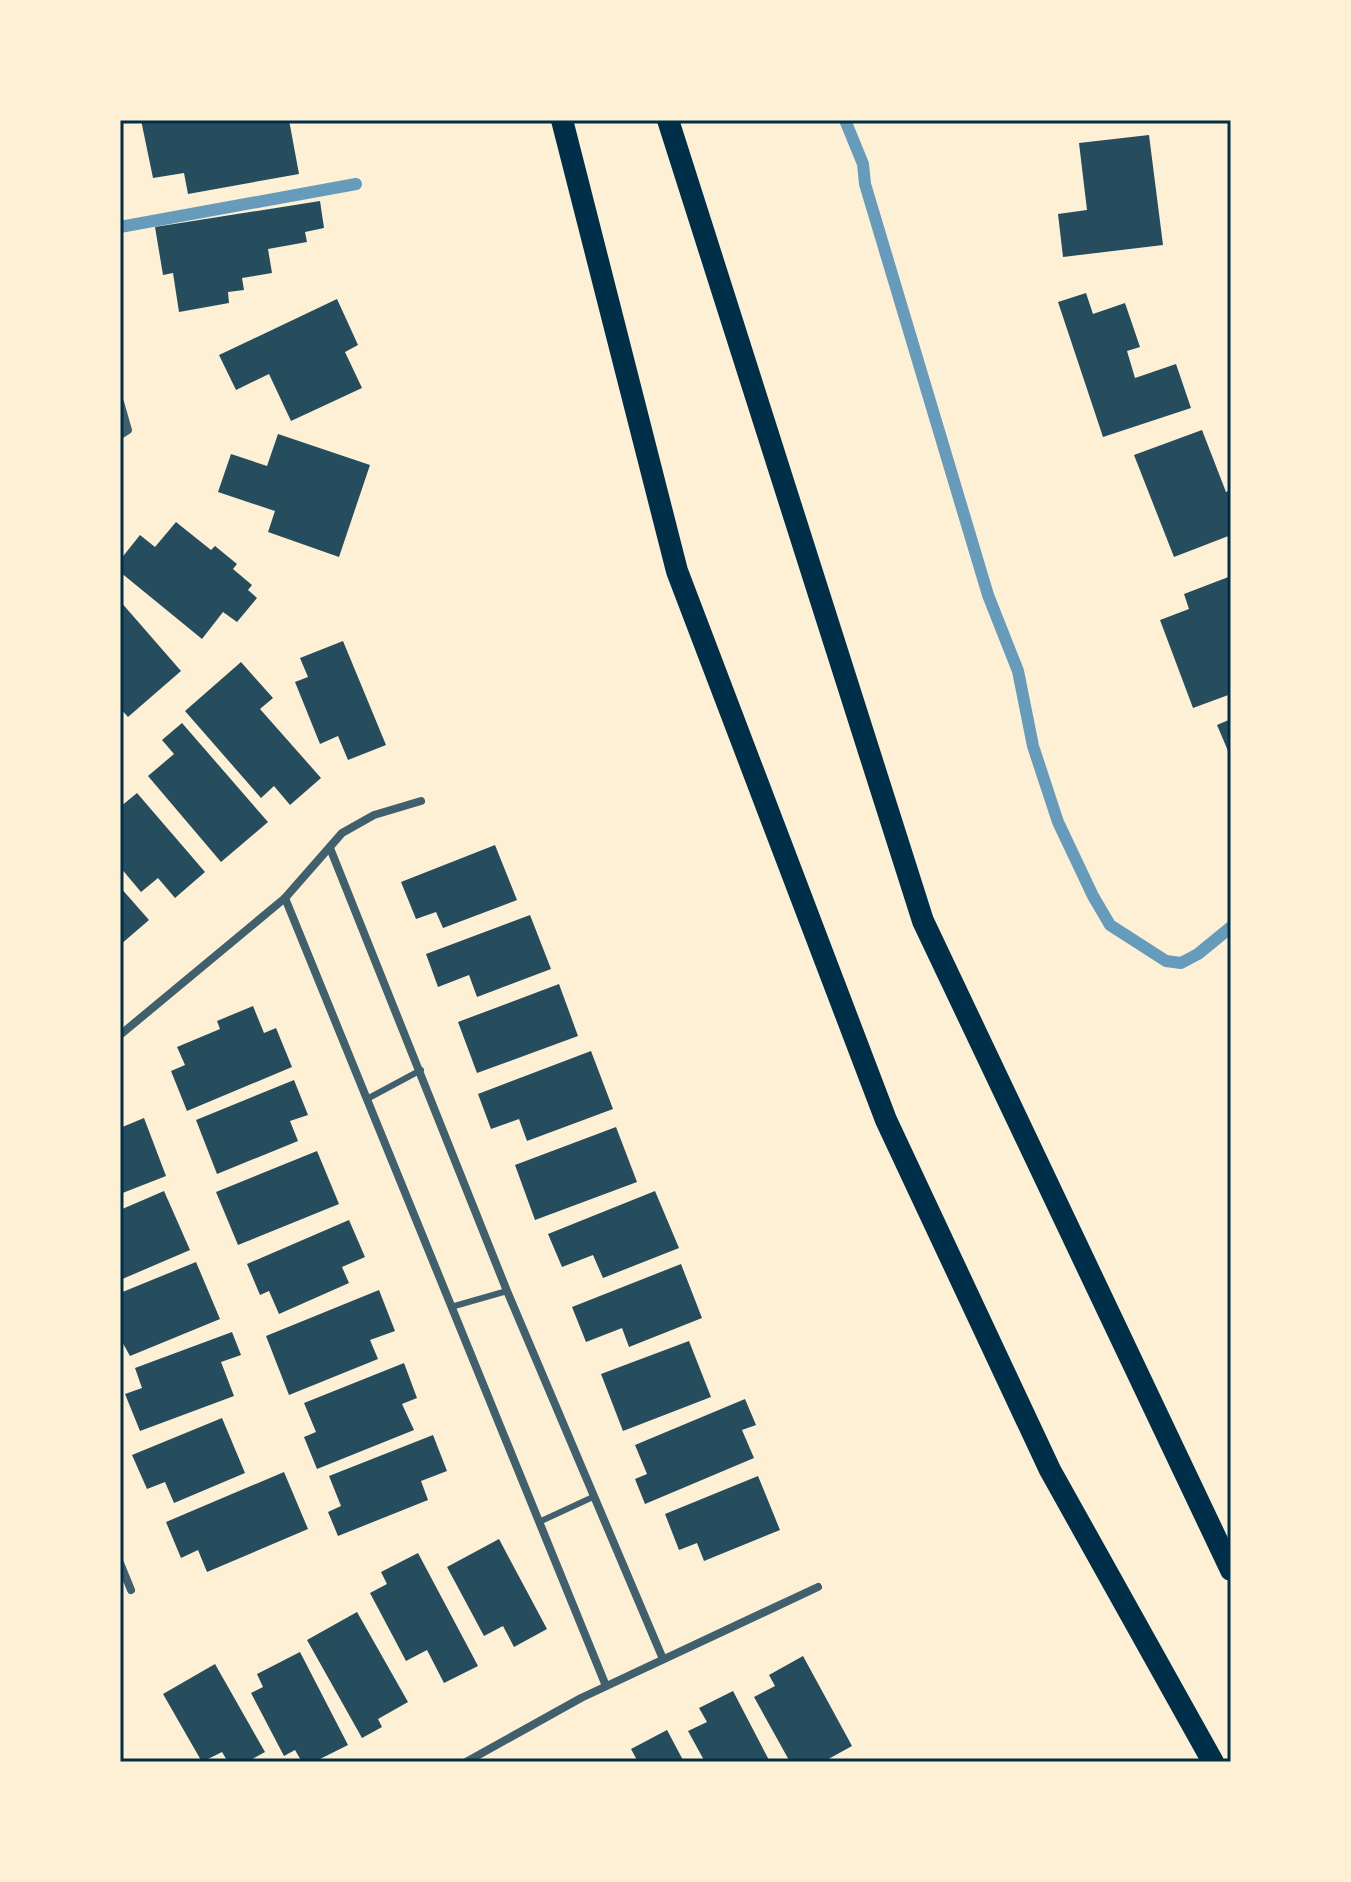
<svg xmlns="http://www.w3.org/2000/svg" width="1351" height="1882" font-family="'Playfair Display',serif">
<rect width="100%" height="100%" fill="#fdf0d5"/>
<g fill="none" stroke-linecap="round" stroke-linejoin="round">
<g stroke="#669bbc" stroke-width="12">
<path d="M845 120 863 164 865 184 988 595 1018 671 1033 746 1058 822 1093 896 1110 925 1166 961 1181 963 1198 954 1231 927"/>
<path d="M120 227 356 184"/>
</g>
</g>
<g fill="#264d5e">
<path d="M141 120H289L299 174 188 194 184 173 153 178Z"/>
<path d="M1149 135 1163 245 1063 257 1058 214 1087 210 1079 143Z"/>
<path d="M320 201 324 228 305 232 307 242 268 249 272 273 242 278 244 290 228 292 229 303 179 312 173 273 163 275 155 227Z"/>
<path d="M1086 293 1093 314 1125 303 1140 347 1127 351 1135 378 1176 364 1191 408 1103 437 1058 302Z"/>
<path d="M337 299 358 345 345 352 362 388 291 421 269 374 236 390 219 355Z"/>
<path d="M1202 430 1226 492 1231 490V535L1174 557 1134 455Z"/>
<path d="M278 434 370 465 339 557 268 532 275 511 218 492 231 454 267 466Z"/>
<path d="M176 522 211 550 215 546 237 564 233 569 252 585 248 590 257 598 237 622 223 612 202 639 120 572V560L140 535 155 547Z"/>
<path d="M1231 576V694L1193 708 1160 620 1189 609 1184 594Z"/>
<path d="M120 601 181 671 128 717 120 708Z"/>
<path d="M343 641 386 745 348 760 338 736 320 744 295 682 308 677 300 658Z"/>
<path d="M241 662 273 698 260 709 321 778 290 805 274 786 261 798 185 711Z"/>
<path d="M1231 719V758L1217 725Z"/>
<path d="M182 723 268 822 221 862 148 776 174 754 162 740Z"/>
<path d="M137 793 205 872 175 898 158 878 141 892 120 867V807Z"/>
<path d="M495 845 517 900 443 928 436 912 416 919 401 882Z"/>
<path d="M120 887 149 920 120 945Z"/>
<path d="M530 915 551 969 477 997 469 975 438 987 426 954Z"/>
<path d="M559 984 578 1036 477 1073 458 1022Z"/>
<path d="M253 1006 264 1033 276 1028 292 1067 187 1111 171 1071 185 1065 177 1047 220 1029 217 1021Z"/>
<path d="M591 1051 613 1109 527 1141 519 1119 491 1129 478 1094Z"/>
<path d="M294 1080 308 1115 290 1121 298 1141 217 1174 196 1120Z"/>
<path d="M144 1118 166 1176 120 1194V1128Z"/>
<path d="M616 1127 637 1182 535 1220 515 1165Z"/>
<path d="M317 1151 339 1204 238 1245 216 1192Z"/>
<path d="M164 1191 190 1250 120 1280V1210Z"/>
<path d="M655 1191 679 1248 603 1278 593 1255 562 1267 548 1234Z"/>
<path d="M349 1220 365 1257 342 1267 349 1283 279 1314 269 1291 260 1295 247 1264Z"/>
<path d="M196 1262 220 1319 130 1356 120 1338V1293Z"/>
<path d="M681 1264 702 1318 629 1347 622 1328 586 1342 572 1307Z"/>
<path d="M379 1290 395 1331 370 1340 378 1359 289 1395 266 1336Z"/>
<path d="M232 1332 241 1355 221 1362 234 1396 140 1431 125 1394 142 1388 135 1368Z"/>
<path d="M689 1341 711 1397 623 1431 601 1374Z"/>
<path d="M404 1363 417 1398 402 1404 414 1430 317 1469 304 1437 316 1432 304 1403Z"/>
<path d="M745 1399 756 1425 742 1430 754 1458 645 1504 635 1479 647 1474 635 1445Z"/>
<path d="M222 1418 245 1473 174 1503 165 1482 147 1489 132 1455Z"/>
<path d="M433 1435 447 1471 421 1481 428 1500 338 1536 328 1512 341 1506 329 1476Z"/>
<path d="M284 1472 308 1529 207 1572 198 1550 181 1558 166 1522Z"/>
<path d="M758 1476 780 1530 704 1561 697 1543 679 1550 665 1514Z"/>
<path d="M499 1539 547 1629 514 1647 503 1626 484 1636 447 1567Z"/>
<path d="M418 1553 478 1666 444 1683 427 1650 406 1661 370 1593 387 1584 381 1572Z"/>
<path d="M357 1612 408 1702 378 1719 382 1727 362 1738 307 1640Z"/>
<path d="M300 1652 348 1745 314 1762H302L295 1750 284 1756 251 1693 263 1687 257 1674Z"/>
<path d="M803 1656 852 1746 823 1762H790L754 1697 775 1686 769 1675Z"/>
<path d="M215 1664 265 1752 247 1762H228L222 1752 202 1762 163 1694Z"/>
<path d="M733 1691 770 1762H705L688 1731 707 1722 699 1708Z"/>
<path d="M667 1730 684 1762H638L631 1749Z"/>
</g>
<g fill="none" stroke-linecap="round" stroke-linejoin="round">
<g stroke="#3f606c" stroke-width="6">
<path d="M367 1099 421 1070"/>
<path d="M451 1307 507 1291"/>
<path d="M539 1522 593 1497"/>
</g>
<g stroke="#3f606c" stroke-width="8">
<path d="M120 402 128 430 120 435"/>
<path d="M330 848 507 1291 663 1659"/>
<path d="M285 898 606 1686"/>
<path d="M120 1035 285 898 342 833 374 815 421 801"/>
<path d="M120 1563 131 1590"/>
<path d="M466 1762 581 1698 818 1587"/>
</g>
<g stroke="#003049" stroke-width="22">
<path d="M562 120 677 571 886 1120 1050 1470 1213 1762"/>
<path d="M668 120 923 921 1231 1570"/>
</g>
</g>
<rect width="1351" height="1882" fill="none" stroke="#fdf0d5" stroke-width="244"/>
<rect x="122" y="122" width="1107" height="1638" fill="none" stroke="#003049" stroke-width="3"/>
</svg>
